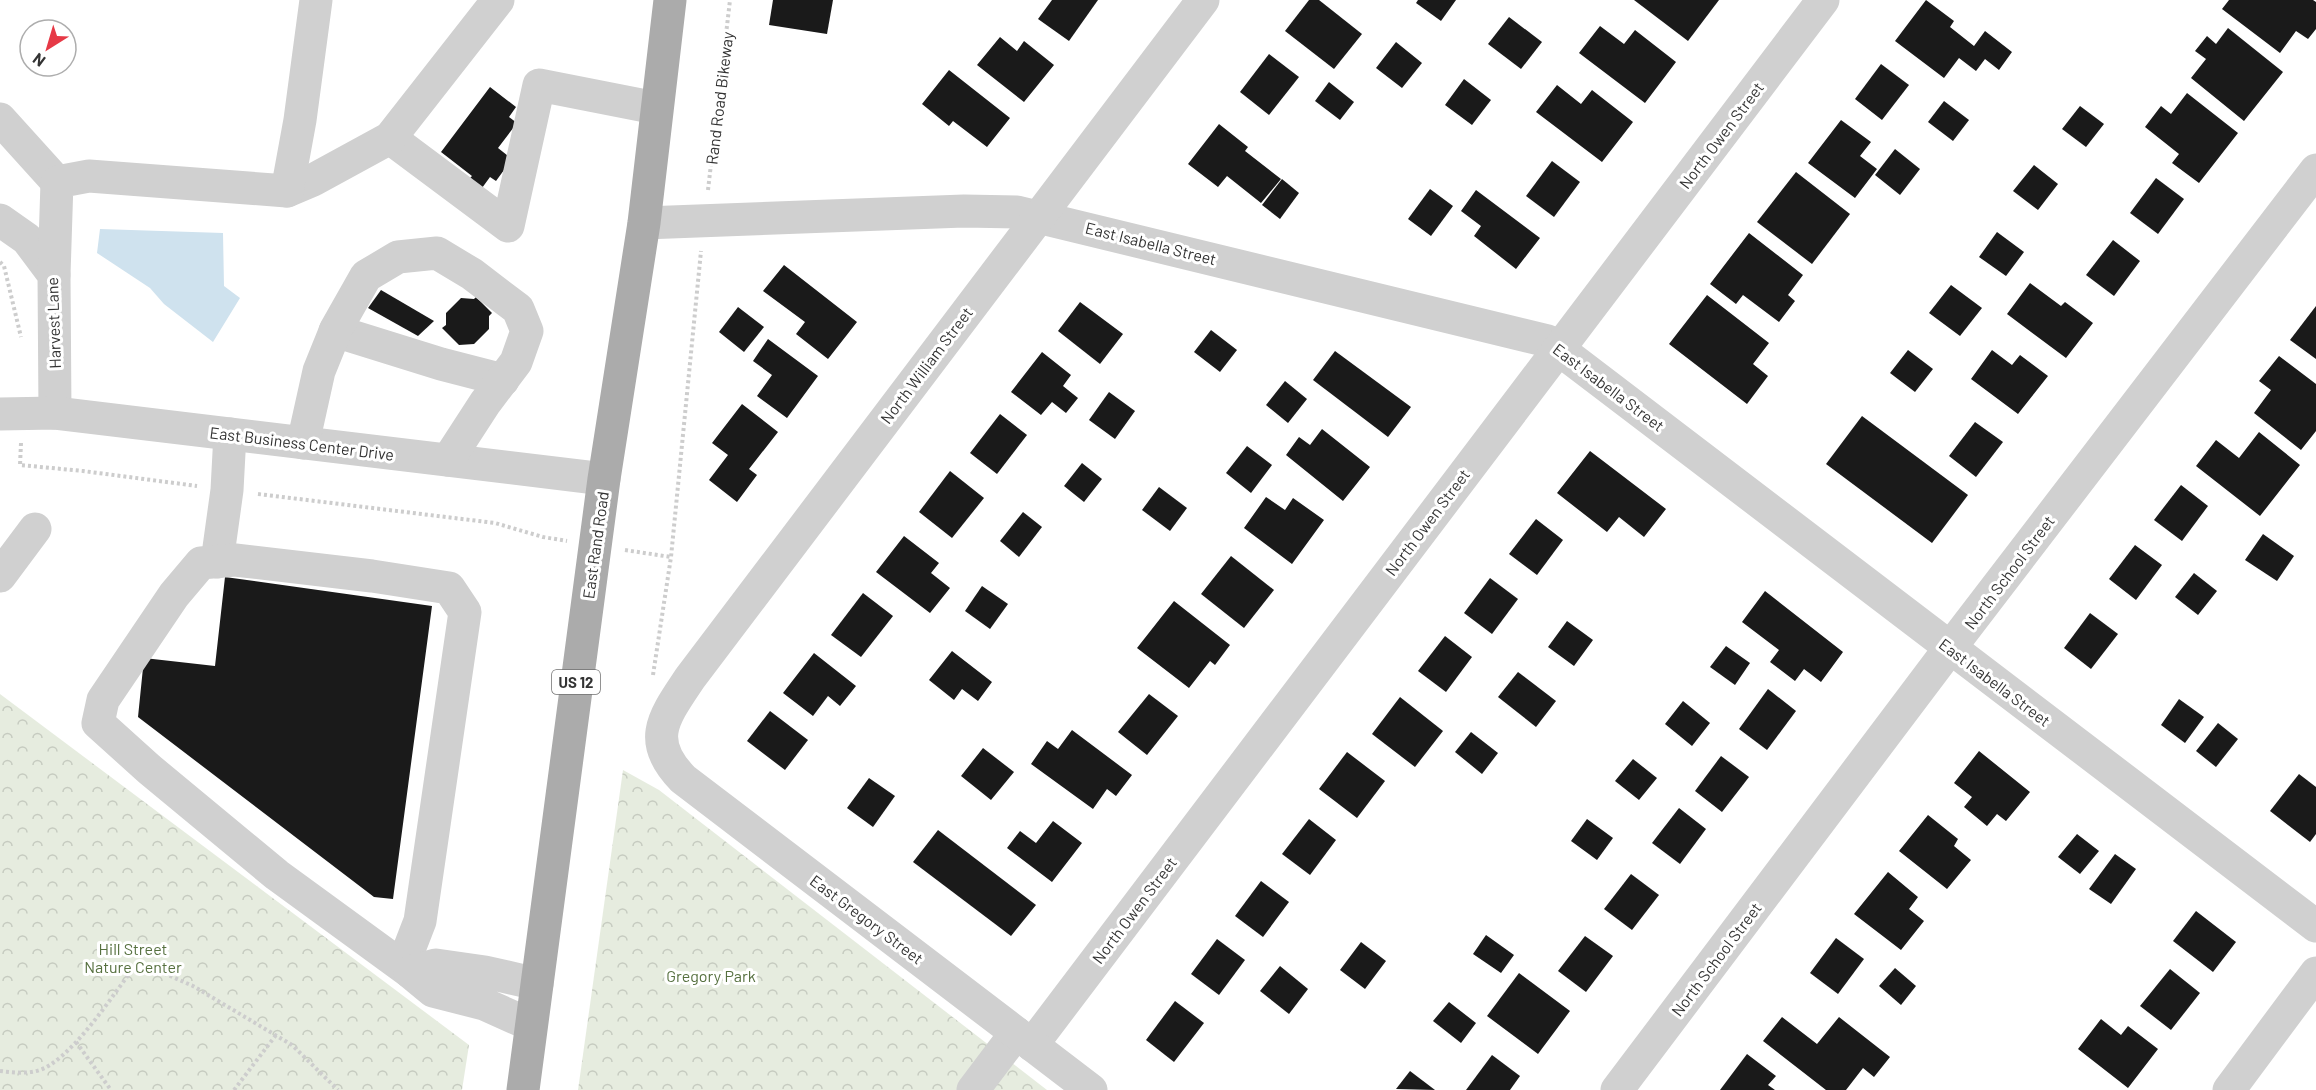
<svg xmlns="http://www.w3.org/2000/svg" width="2316" height="1090" font-family="Barlow,sans-serif">
<defs>
<pattern id="forest-crowns" width="20" height="18" patternUnits="userSpaceOnUse" patternTransform="scale(1.5)"><rect width="20" height="18" fill="#e6ecdf"/><path d="M2 6a3 3 0 1 1 6 0M12 15a3 3 0 1 1 6 0" fill="none" stroke="#c6cbc0"/></pattern>
</defs>
<rect width="100%" height="100%" fill="#fff"/>
<g fill="url(#forest-crowns)">
<path d="M0 694 469 1045 462 1090H0Z"/>
<path d="M623 770 659 790 1047 1090H578Z"/>
</g>
<path fill="#cfe2ee" d="M100 229 223 233 224 286 240 298 213 342 164 304 150 288 97 253Z"/>
<g fill="#1a1a1a">
<path d="M773 0H833L827 34 769 25Z"/>
<path d="M1052 0H1098L1069 41 1038 19Z"/>
<path d="M1309 0H1319L1362 34 1334 69 1285 31Z"/>
<path d="M1418 0H1456L1441 21 1416 3Z"/>
<path d="M1634 0H1719L1688 41Z"/>
<path d="M1926 0 1954 21 1950 27 1974 46 1985 31 2012 52 1999 70 1985 59 1976 71 1959 58 1944 78 1895 41Z"/>
<path d="M2229 0H2313L2316 2V29L2308 39 2296 31 2280 53 2222 9Z"/>
<path d="M1509 17 1542 42 1521 69 1488 44Z"/>
<path d="M1600 26 1624 44 1635 30 1676 62 1645 103 1579 53Z"/>
<path d="M2228 28 2283 72 2244 121 2191 78 2206 59 2195 51 2207 36 2216 44Z"/>
<path d="M1000 37 1017 51 1024 41 1054 65 1024 102 977 65Z"/>
<path d="M1396 42 1422 63 1402 88 1376 68Z"/>
<path d="M1269 54 1299 77 1269 115 1240 92Z"/>
<path d="M1881 64 1909 85 1882 120 1855 99Z"/>
<path d="M949 70 1010 118 987 147 953 121 949 126 922 104Z"/>
<path d="M1464 79 1491 100 1472 125 1445 105Z"/>
<path d="M1329 82 1354 102 1340 120 1315 101Z"/>
<path d="M1557 85 1581 104 1592 90 1633 122 1602 162 1536 112Z"/>
<path d="M490 87 516 107 509 117 517 123 498 148 512 159 496 181 490 177 482 188 469 179 472 176 441 152Z"/>
<path d="M2187 93 2238 133 2199 183 2172 163 2179 154 2145 127 2161 106 2171 114Z"/>
<path d="M1944 101 1969 120 1953 141 1928 122Z"/>
<path d="M2080 106 2104 124 2086 147 2062 129Z"/>
<path d="M1841 120 1871 142 1860 156 1877 169 1855 198 1808 163Z"/>
<path d="M1219 124 1248 147 1245 151 1281 179 1261 203 1227 176 1218 187 1188 164Z"/>
<path d="M1895 149 1920 169 1900 195 1875 175Z"/>
<path d="M1552 161 1580 182 1554 217 1526 196Z"/>
<path d="M2034 165 2058 184 2038 210 2013 191Z"/>
<path d="M1796 172 1850 214 1812 264 1757 222Z"/>
<path d="M2156 178 2184 199 2158 234 2130 213Z"/>
<path d="M1282 179 1299 193 1280 219 1262 205Z"/>
<path d="M1430 189 1453 206 1431 236 1408 219Z"/>
<path d="M1476 190 1540 238 1516 269 1474 236 1481 226 1461 211Z"/>
<path d="M1997 232 2024 252 2006 276 1979 257Z"/>
<path d="M1749 233 1803 275 1788 295 1795 301 1779 322 1743 295 1736 304 1710 284Z"/>
<path d="M2113 240 2140 261 2114 296 2086 275Z"/>
<path d="M784 265 857 322 828 359 796 334 805 322 763 291Z"/>
<path d="M2030 283 2061 306 2065 302 2093 323 2066 358 2007 314Z"/>
<path d="M1951 285 1982 308 1960 336 1929 313Z"/>
<path d="M381 290 434 321 418 336 368 308Z"/>
<path d="M1707 295 1769 343 1753 364 1768 376 1747 404 1669 344Z"/>
<path d="M476 297 492 313 489 316V329L474 344 459 345 442 328 446 325V313L461 298 474 299Z"/>
<path d="M1080 302 1123 334 1100 364 1058 331Z"/>
<path d="M2316 306V359L2290 340Z"/>
<path d="M738 307 764 327 744 352 719 332Z"/>
<path d="M1211 330 1237 350 1220 372 1194 352Z"/>
<path d="M768 339 818 376 787 418 757 396 772 375 753 361Z"/>
<path d="M1908 350 1933 369 1915 392 1890 373Z"/>
<path d="M1992 350 2012 365 2020 355 2048 376 2018 414 1971 379Z"/>
<path d="M1335 351 1411 407 1388 437 1313 380Z"/>
<path d="M1042 352 1071 375 1063 386 1078 398 1066 413 1052 402 1041 415 1011 392Z"/>
<path d="M2279 356 2316 384V431L2301 450 2254 413 2271 390 2259 381Z"/>
<path d="M1285 381 1307 399 1288 423 1266 405Z"/>
<path d="M1109 392 1135 411 1115 439 1089 420Z"/>
<path d="M742 404 778 432 749 469 757 475 737 502 709 480 728 455 712 443Z"/>
<path d="M1000 414 1027 435 997 474 970 453Z"/>
<path d="M1862 416 1968 495 1932 543 1826 464Z"/>
<path d="M1975 422 2003 442 1976 477 1949 456Z"/>
<path d="M1322 429 1370 467 1343 501 1286 455 1299 437 1310 445Z"/>
<path d="M2259 432 2300 465 2260 516 2196 466 2216 440 2239 458Z"/>
<path d="M1247 446 1272 465 1251 493 1226 473Z"/>
<path d="M1590 451 1666 509 1644 537 1619 517 1607 532 1557 493Z"/>
<path d="M1082 463 1102 479 1084 502 1064 486Z"/>
<path d="M950 471 984 498 952 538 919 512Z"/>
<path d="M2181 485 2208 506 2182 541 2154 520Z"/>
<path d="M1159 487 1187 508 1170 531 1142 510Z"/>
<path d="M1266 497 1285 510 1293 498 1324 520 1292 564 1244 528Z"/>
<path d="M1023 512 1042 527 1019 557 1000 541Z"/>
<path d="M1536 519 1563 540 1537 575 1509 554Z"/>
<path d="M2263 534 2294 556 2277 581 2245 560Z"/>
<path d="M904 536 939 563 931 573 950 588 930 613 876 572Z"/>
<path d="M2135 545 2162 565 2136 600 2109 579Z"/>
<path d="M1231 556 1274 590 1244 628 1201 594Z"/>
<path d="M2194 573 2217 591 2198 615 2175 597Z"/>
<path d="M225 577 432 606 393 899 374 897 138 717 144 658 215 666Z"/>
<path d="M1490 578 1518 599 1492 634 1464 613Z"/>
<path d="M982 586 1008 604 990 629 965 611Z"/>
<path d="M1765 591 1843 652 1821 682 1804 669 1795 681 1770 662 1779 650 1742 622Z"/>
<path d="M863 593 893 616 861 657 831 635Z"/>
<path d="M1174 601 1230 645 1215 665 1210 661 1189 688 1137 648Z"/>
<path d="M2090 613 2118 634 2091 669 2064 648Z"/>
<path d="M1567 621 1593 640 1574 666 1548 647Z"/>
<path d="M1445 636 1472 657 1446 692 1418 671Z"/>
<path d="M1726 646 1750 663 1735 685 1710 667Z"/>
<path d="M952 651 992 682 978 701 962 689 954 700 929 680Z"/>
<path d="M814 653 856 686 840 706 828 696 813 716 783 693Z"/>
<path d="M1518 672 1556 701 1536 727 1498 697Z"/>
<path d="M1768 689 1796 711 1767 750 1739 729Z"/>
<path d="M1149 694 1178 716 1147 755 1118 732Z"/>
<path d="M1400 697 1443 731 1415 767 1372 734Z"/>
<path d="M2179 699 2204 717 2185 743 2161 725Z"/>
<path d="M1683 701 1710 723 1692 746 1665 724Z"/>
<path d="M770 711 808 740 785 770 747 741Z"/>
<path d="M2218 723 2238 739 2216 767 2196 751Z"/>
<path d="M1072 730 1132 775 1116 796 1107 789 1093 809 1031 764 1047 741 1058 749Z"/>
<path d="M1471 732 1498 753 1482 774 1455 752Z"/>
<path d="M983 748 1014 772 991 800 961 776Z"/>
<path d="M1979 751 2030 792 2006 821 1997 814 1987 826 1964 807 1972 797 1954 783Z"/>
<path d="M1347 752 1385 781 1357 818 1319 789Z"/>
<path d="M1721 756 1749 777 1722 812 1695 791Z"/>
<path d="M1633 759 1657 778 1639 800 1615 781Z"/>
<path d="M2299 774 2316 787V834L2310 842 2270 811Z"/>
<path d="M869 778 895 796 873 827 847 808Z"/>
<path d="M1679 808 1706 829 1680 864 1652 843Z"/>
<path d="M1928 815 1958 839 1954 846 1971 860 1947 889 1899 851Z"/>
<path d="M1309 819 1336 840 1310 875 1282 854Z"/>
<path d="M1587 819 1613 838 1597 860 1571 841Z"/>
<path d="M1053 821 1082 843 1052 882 1007 848 1020 831 1036 843Z"/>
<path d="M938 830 1036 905 1011 936 913 862Z"/>
<path d="M2077 834 2099 851 2080 874 2058 857Z"/>
<path d="M2115 854 2136 869 2111 904 2089 889Z"/>
<path d="M1888 872 1918 897 1909 909 1924 921 1901 950 1854 914Z"/>
<path d="M1631 874 1659 895 1632 930 1604 909Z"/>
<path d="M1261 881 1289 902 1263 937 1235 916Z"/>
<path d="M2196 911 2236 942 2213 972 2173 941Z"/>
<path d="M1486 935 1514 955 1501 973 1473 954Z"/>
<path d="M1585 936 1613 956 1586 992 1558 971Z"/>
<path d="M1836 938 1864 959 1838 994 1810 973Z"/>
<path d="M1217 939 1245 960 1219 995 1191 974Z"/>
<path d="M1361 942 1386 961 1365 989 1340 970Z"/>
<path d="M1280 966 1308 989 1289 1014 1260 991Z"/>
<path d="M1895 968 1916 986 1901 1005 1879 986Z"/>
<path d="M2170 969 2200 993 2171 1030 2140 1006Z"/>
<path d="M1519 973 1570 1011 1538 1054 1487 1016Z"/>
<path d="M1175 1001 1204 1023 1174 1062 1146 1040Z"/>
<path d="M1449 1002 1476 1023 1461 1043 1433 1021Z"/>
<path d="M1782 1017 1817 1044 1839 1017 1890 1057 1874 1077 1863 1068 1846 1090H1826L1763 1041Z"/>
<path d="M2101 1019 2121 1035 2128 1026 2158 1049 2128 1088 2078 1049Z"/>
<path d="M1747 1054 1776 1076 1768 1085 1775 1090H1720Z"/>
<path d="M1492 1055 1520 1076 1510 1090H1466Z"/>
<path d="M1410 1071 1435 1090 1396 1089Z"/>
</g>
<g fill="none" stroke-linecap="round" stroke-linejoin="round">
<g stroke="#cdcdcd" stroke-width="4" stroke-dasharray="3 3" stroke-linecap="butt">
<path d="M708 190 730 0"/>
<path d="M0 262 4 266 21 337"/>
<path d="M21 443 20 465 83 471 197 486"/>
<path d="M258 494 495 523 543 537 567 541"/>
<path d="M625 550 671 557"/>
<path d="M653 675 671 557 701 251"/>
<path d="M76 1042 111 1090"/>
<path d="M0 1071C17 1073 35 1075 50 1065 82 1044 114 993 138 962L193 986 292 1045 338 1090"/>
<path d="M234 1090 276 1035"/>
</g>
<g stroke="#d0d0d0" stroke-width="33">
<path d="M0 119 57 182"/>
<path d="M390 138 508 226 539 85 656 108"/>
<path d="M287 191 313 180 390 138 498 0"/>
<path d="M0 220 27 239 54 275 55 413"/>
<path d="M644 223 964 211 1017 212 1548 341 2316 926"/>
<path d="M54 275 57 182 89 176 287 191 300 120 316 0"/>
<path d="M335 331 441 364 503 380"/>
<path d="M0 414 55 413 604 479"/>
<path d="M303 443 319 371 336 329 366 276 398 257 437 253 472 274 518 309 527 331 516 362 485 403 448 460"/>
<path d="M217 562 227 490 230 434"/>
<path d="M0 576 35 529"/>
<path d="M403 965 420 921 465 612 449 588 372 576 235 560 201 563 174 595 103 700 98 723 149 769 277 875 410 972"/>
<path d="M531 1025 484 1004 433 991 410 972 436 965 485 972 537 984"/>
<path d="M1032 1045 1823 0"/>
<path d="M973 1090 1016 1033"/>
<path d="M1091 1090 683 779C645 740 664 717 690 678L1203 0"/>
<path d="M1617 1090 1950 648 2316 170"/>
<path d="M2229 1090 2316 973"/>
</g>
<path stroke="#ababab" stroke-width="33" d="M523 1090 604 479 644 223 670 0"/>
</g>
<g text-anchor="middle" dominant-baseline="central" stroke-width="6" stroke-linejoin="round" paint-order="stroke">
<rect fill="#fff" stroke="#707070" stroke-width="1.5" x="552" y="670" width="48" height="24" rx="4.5"/>
<g font-size="15" font-weight="bold" fill="#333">
<text x="576" y="682">US 12</text>
</g>
<g font-size="16" fill="#333" stroke="#fff">
<text transform="translate(719 98) rotate(-83)">Rand Road Bikeway</text>
<text transform="translate(1721 135) rotate(-53)">North Owen Street</text>
<text transform="translate(1151 243) rotate(14)">East Isabella Street</text>
<text transform="translate(53 323) rotate(-92)">Harvest Lane</text>
<text transform="translate(926 365) rotate(-53)">North William Street</text>
<text transform="translate(1609 387) rotate(37)">East Isabella Street</text>
<text transform="translate(302 443) rotate(7)">East Business Center Drive</text>
<text transform="translate(1427 522) rotate(-53)">North Owen Street</text>
<text transform="translate(595 545) rotate(-82)">East Rand Road</text>
<text transform="translate(2009 572) rotate(-53)">North School Street</text>
<text transform="translate(1995 682) rotate(37)">East Isabella Street</text>
<text transform="translate(1134 910) rotate(-53)">North Owen Street</text>
<text transform="translate(867 919) rotate(37)">East Gregory Street</text>
<text transform="translate(1716 959) rotate(-53)">North School Street</text>
</g>
<g font-size="16" fill="#56703f" stroke="#fff">
<text x="133" y="948">Hill Street<tspan x="133" dy="18">Nature Center</tspan></text>
<text x="711" y="975">Gregory Park</text>
</g>
</g>
<g transform="translate(48 48) rotate(217)"><circle r="28" fill="#ffffff" stroke="#adadad" stroke-width="1.5"/>
<path d="M0-4.5L10 22L0 15L-10 22Z" fill="#e63946"/>
<text y="-9" font-size="16" font-weight="bold" text-anchor="middle" fill="#333333">N</text>
</g>
</svg>
